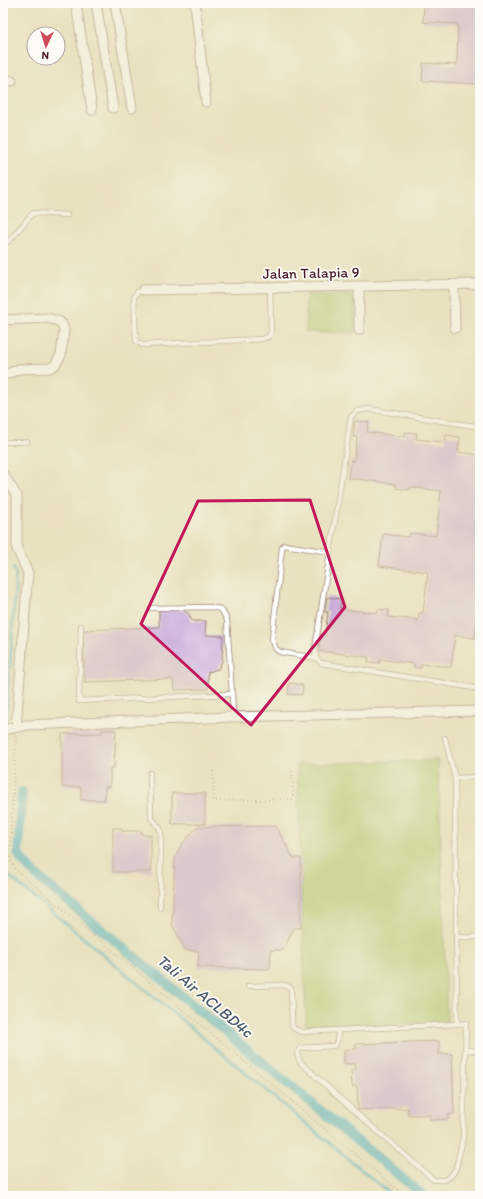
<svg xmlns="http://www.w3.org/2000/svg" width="483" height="1199" font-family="Itim,sans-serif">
<rect width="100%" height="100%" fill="#fdfcf7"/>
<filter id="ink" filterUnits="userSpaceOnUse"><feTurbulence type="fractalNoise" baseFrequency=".025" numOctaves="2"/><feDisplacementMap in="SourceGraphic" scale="8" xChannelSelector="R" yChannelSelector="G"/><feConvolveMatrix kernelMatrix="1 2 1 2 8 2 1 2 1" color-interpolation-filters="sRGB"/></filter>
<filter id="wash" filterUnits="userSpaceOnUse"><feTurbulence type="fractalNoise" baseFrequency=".012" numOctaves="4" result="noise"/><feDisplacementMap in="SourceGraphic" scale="16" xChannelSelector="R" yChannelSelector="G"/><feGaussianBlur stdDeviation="0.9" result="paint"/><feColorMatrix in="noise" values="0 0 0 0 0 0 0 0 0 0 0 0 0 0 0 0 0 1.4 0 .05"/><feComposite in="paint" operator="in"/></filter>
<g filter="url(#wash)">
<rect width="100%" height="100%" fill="#e9e2bf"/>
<g fill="#b1c86d" stroke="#7e744c">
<path d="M306 294 355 295V333L306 332Z"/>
<path d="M438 760 447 1022 306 1026 297 764Z"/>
</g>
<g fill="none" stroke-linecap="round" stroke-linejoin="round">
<g stroke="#47afc6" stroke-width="3">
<path d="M6 723 16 575 13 568"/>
<path d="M3 772 5 736"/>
<path d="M3 871 393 1196"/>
</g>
<path stroke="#47afc6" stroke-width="10" d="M22 792 18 853 22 860 38 877 424 1196"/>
</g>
<g id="blocks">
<g fill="#cbaed9">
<path d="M424 3 480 4 479 84 422 81 423 63 457 65 458 24 423 22Z"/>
<path d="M355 421 369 422 367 432 405 437V432L417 433 416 439 445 442 446 435 460 437 458 452 480 455V595L475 638 455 635 451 667 421 664V668L414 667V664L380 659V663L368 662 369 657 319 651 321 635 325 636 328 612H325L327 597 341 599 340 609 377 613 378 609 389 610 388 617 418 620 419 613H423L428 572 379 566 383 534 409 537 410 533 436 536 441 491 410 487V490L396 488V484L348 478 351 460 354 461 357 437H353Z"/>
<path d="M182 609 189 614 192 621H206L205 635 223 636 222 661 218 669 208 672V689L174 690 173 679 85 682 83 630 159 627V610Z"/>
<path d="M289 683 303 685 302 695 288 694Z"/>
<path d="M102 730H116L114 768H110V787H105V800H81V787H62V734L102 733Z"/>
<rect x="172" y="793" width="33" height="31"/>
<path d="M276 826 293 858H301V928H294L283 950H271L270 969 198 967 199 951 185 950 172 924 175 858 182 844 197 827Z"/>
<path d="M113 828H122V831H142V835H151V872H113Z"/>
<path d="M439 1041V1054H452L454 1114H449V1119L430 1120V1115H408V1108L358 1110 357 1086H352L351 1070 356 1069V1064H344V1050L356 1049V1044Z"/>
</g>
</g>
</g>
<g filter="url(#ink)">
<use href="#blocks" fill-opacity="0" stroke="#9a8075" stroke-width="1"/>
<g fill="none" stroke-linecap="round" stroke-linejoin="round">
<g stroke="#9a8075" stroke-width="6">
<g id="service">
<path d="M3 244 9 241 33 213 67 215"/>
<path d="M143 290 137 292 134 297 136 341 142 345 262 339 270 336 271 330 270 288"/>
<path d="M480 427 369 409 357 411 351 417 315 649 316 658 321 663 480 689"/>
<path d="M3 442H27"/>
<path d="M81 626 79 701 232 694 227 620 221 609 209 607 151 608"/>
<path d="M316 658 280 652 276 649 272 639 282 548 284 545 330 552"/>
<path d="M232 694 233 717"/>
<path d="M150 773 151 818 160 828 161 834 160 907"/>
<path d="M455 778 480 777"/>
<path d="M456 937H480"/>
<path d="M248 986 285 985 291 988 292 1024 293 1028 301 1032 457 1024"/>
<path d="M338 1031 337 1042 334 1046 300 1048 297 1054 300 1062 355 1112 434 1180H445L452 1175 456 1168 463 1138 466 1023 457 1024 455 778 445 738"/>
<path d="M466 1050 480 1051"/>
</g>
</g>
<g stroke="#9a8075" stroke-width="11">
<g id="minor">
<path d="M76 3 92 110"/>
<path d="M96 3 113 108"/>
<path d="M115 3 132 108"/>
<path d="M195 3 206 102"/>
<path d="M3 80 12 81"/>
<path d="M454 285 455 328"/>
<path d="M359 286V330"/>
<path d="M143 290 480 284"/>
<path d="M3 320 47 318 58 321 62 324 64 330 61 355 55 365 50 368 19 369 3 376"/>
<path d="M3 474 17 496V549L28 573 16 727"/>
<path d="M3 730 27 725 233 717 480 711"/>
</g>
</g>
<g stroke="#9a8075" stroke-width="1.5" stroke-dasharray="1 3" stroke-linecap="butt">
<path d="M16 737 10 851 11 861 16 870 405 1196"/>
<path d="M213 771 214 801 293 799 292 769"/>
</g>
<use href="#service" stroke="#fff" stroke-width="4.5"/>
<use href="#minor" stroke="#fff" stroke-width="9"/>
</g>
</g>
<path d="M0 0H483V1199H0ZM310 500 345 607 251 725 141 624 198 501Z" fill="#e9e2bf" fill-opacity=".55" fill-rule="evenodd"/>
<path fill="none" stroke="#c2185b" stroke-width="3" stroke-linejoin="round" d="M310 500 345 607 251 725 141 624 198 501Z"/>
<g text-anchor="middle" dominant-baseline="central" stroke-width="3.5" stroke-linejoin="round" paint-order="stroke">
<g font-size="15" fill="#4a1f2b" stroke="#fdfcf7">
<text transform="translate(311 273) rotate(-1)">Jalan Talapia 9</text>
</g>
<g font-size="16" font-style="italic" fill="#495969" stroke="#fdfcf7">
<text transform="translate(205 996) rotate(40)">Tali Air ACLBD4c</text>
</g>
</g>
<rect width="483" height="1199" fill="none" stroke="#fdfcf7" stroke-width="16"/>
<g transform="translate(46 46) rotate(184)"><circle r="19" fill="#fdfcf7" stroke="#b5a4a5"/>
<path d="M0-3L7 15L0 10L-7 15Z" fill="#d1495b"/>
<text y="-6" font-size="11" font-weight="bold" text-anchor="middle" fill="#4a1f2b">N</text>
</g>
</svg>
